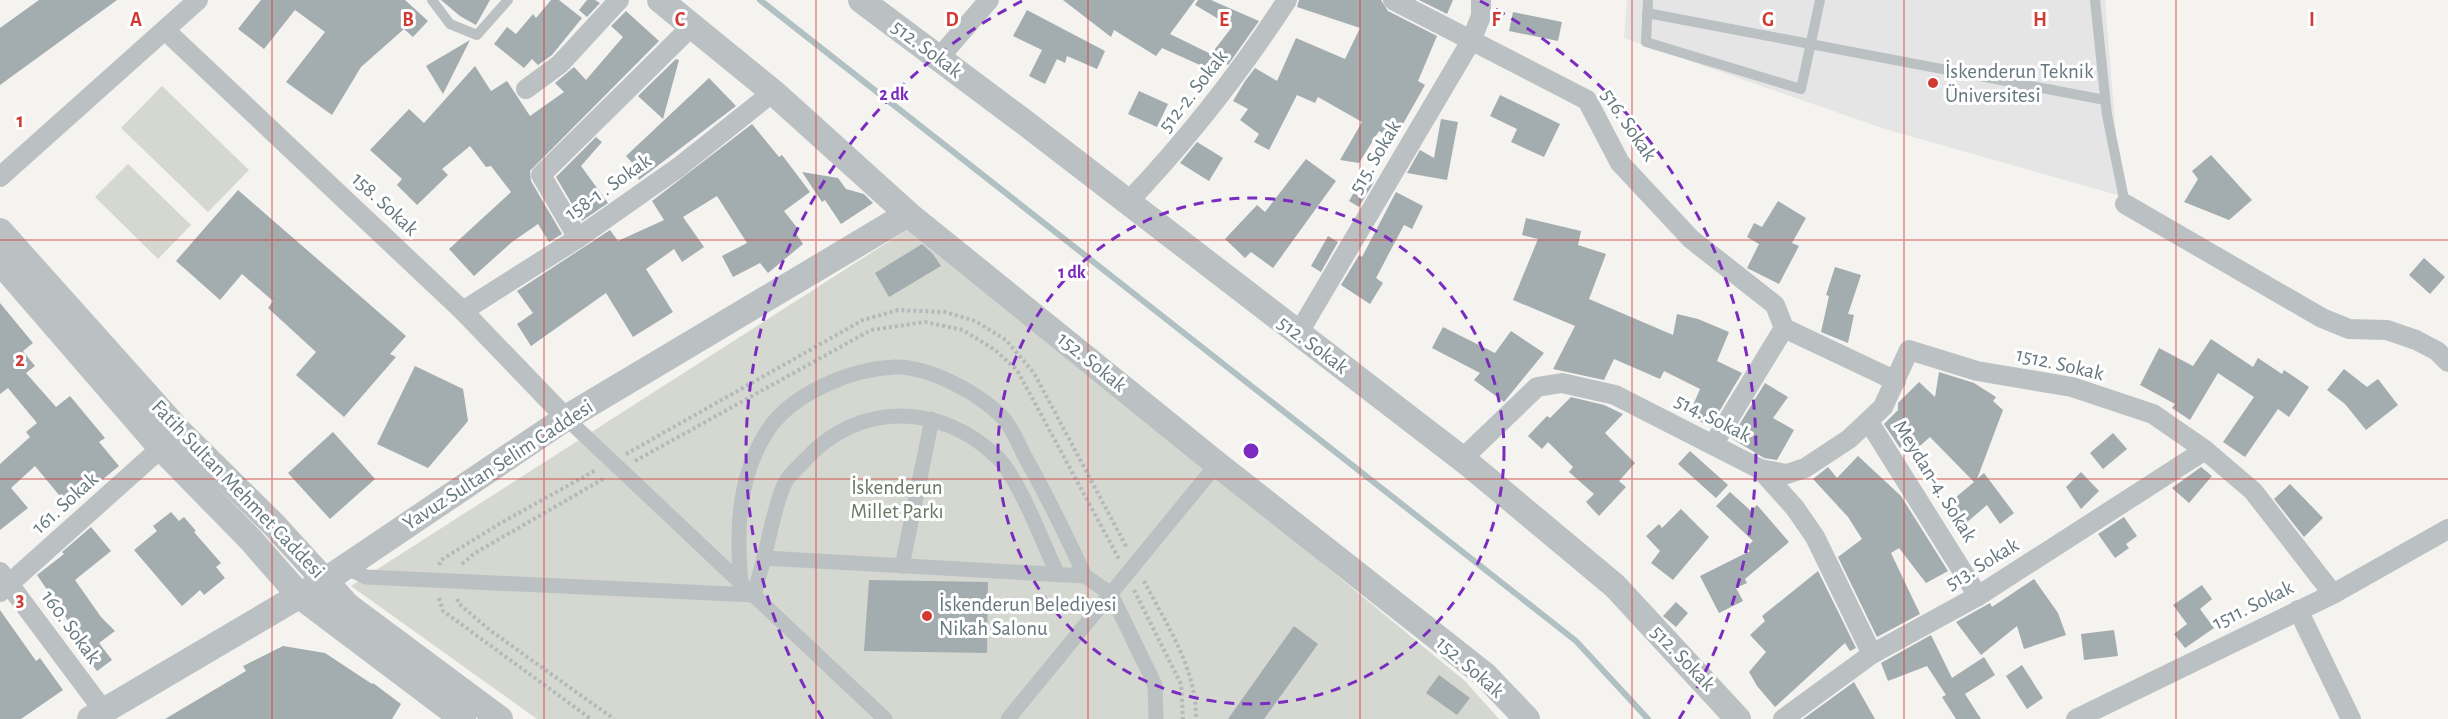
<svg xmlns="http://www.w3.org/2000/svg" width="2448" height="719" font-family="'Alegreya Sans',sans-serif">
<rect width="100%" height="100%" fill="#f4f3f0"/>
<path fill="#e4e5e4" d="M1627 0H2105L2121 196 1885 129 1624 38Z"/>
<g fill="#d5d8d0">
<path d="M162 86 249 170 208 212 121 128Z"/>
<path d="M128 164 191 225 158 259 95 197Z"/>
<path d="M913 226 1465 681 1499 719H537L351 586Z"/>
</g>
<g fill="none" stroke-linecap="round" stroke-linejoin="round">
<path stroke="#b1c0c2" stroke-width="6" d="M760 0 1576 641 1648 719"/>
</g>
<g fill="#a3acaf">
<path d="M39 0H117L0 85V28Z"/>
<path d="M261 0H405L428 21 413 37 404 29 361 67 332 115 286 82 325 32 295 10 264 49 238 29Z"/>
<path d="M441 0H490L476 25 460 16Z"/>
<path d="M551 0H559L582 18 552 55 538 65 532 59 524 68 494 44 507 27 516 34 533 14 536 18Z"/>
<path d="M587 0H595L600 3 587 17 579 10Z"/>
<path d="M1063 0H1195L1170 34 1217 57 1211 70 1162 48 1156 56 1114 30 1111 37Z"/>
<path d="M1198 0H1211L1259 21 1228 65 1212 53 1232 27 1195 5Z"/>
<path d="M1299 0H1381L1388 11 1437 36 1418 81 1425 85 1394 140 1379 131 1359 163 1340 160 1362 122 1318 97 1315 103 1297 95 1269 150 1254 142 1259 134 1240 120 1248 109 1233 101 1245 81 1255 68 1277 81 1296 38 1345 59 1360 28 1297 7Z"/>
<path d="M1419 0H1453L1447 14Z"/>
<path d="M1027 10 1105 51 1097 69 1067 56 1065 63 1057 59 1045 84 1029 76 1042 50 1013 36Z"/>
<path d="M626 11 659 41 530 171 531 181 562 234 549 242 538 224 512 242 474 276 449 249 511 192 491 166 486 167 470 146 442 169 448 175 417 205 397 185 402 179 370 150 409 109 424 123 475 66 491 91 507 81 530 116 564 92 555 83 574 67 586 80 623 37 611 26Z"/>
<path d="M1513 12 1562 22 1558 41 1509 31Z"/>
<path d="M470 40 443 94 426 66Z"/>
<path d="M676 59 679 60 663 119 638 96Z"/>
<path d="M709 78 736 106 639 180 632 169 635 166 626 156Z"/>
<path d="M1139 91 1168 104 1157 127 1128 114Z"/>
<path d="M1500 95 1560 124 1544 157 1511 142 1517 129 1490 116Z"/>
<path d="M1441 119 1458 122 1447 180 1407 173 1420 150 1434 158Z"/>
<path d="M752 124 779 157 782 155 810 192 784 211 798 229 795 232 803 244 768 273 760 263 733 277 722 256 747 243 717 196 683 217 704 247 682 262 674 249 646 269 673 312 633 337 606 293 531 346 517 324 533 313 517 291 610 230 618 241 664 220 652 201Z"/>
<path d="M596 137 602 142 581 166 608 203 582 221 556 177Z"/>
<path d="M1197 142 1223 158 1209 181 1180 163Z"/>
<path d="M2211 155 2252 200 2229 220 2184 202 2198 179 2192 171Z"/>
<path d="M1306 159 1336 181 1273 268 1251 252 1245 258 1225 239 1257 205 1265 212Z"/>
<path d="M802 172 838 178 846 189 864 194 873 203 841 224 825 200 822 202Z"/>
<path d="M1363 177 1374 182 1359 207 1349 201Z"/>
<path d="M238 190 406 336 390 354 396 357 344 417 296 375 316 352 268 308 273 301 242 274 220 300 176 261Z"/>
<path d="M1396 192 1423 206 1412 229 1404 225 1376 278 1383 283 1370 304 1341 285 1359 255 1362 257Z"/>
<path d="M1778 201 1806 218 1792 243 1799 246 1779 284 1747 268 1759 244 1747 237 1754 223 1762 227Z"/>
<path d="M1526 218 1581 231 1578 245 1606 254 1589 299 1673 335 1677 314 1698 319 1729 332 1717 361 1742 373 1710 427 1689 415 1700 389 1664 371 1660 379 1614 359 1604 380 1553 369 1575 326 1513 300 1538 239 1522 235Z"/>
<path d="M1328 236 1338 242 1321 272 1311 266Z"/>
<path d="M922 244 933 254 941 266 889 297 875 273Z"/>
<path d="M2424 258 2445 277 2430 294 2409 275Z"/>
<path d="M1835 267 1861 275 1848 314 1854 315 1848 343 1821 332 1829 296 1826 295Z"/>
<path d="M0 303 33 343 23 351 35 366 26 373 56 407 70 396 105 438 99 442 119 466 69 507 35 466 11 488 28 508 0 530V464L30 437 26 432 37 423 8 388 0 394Z"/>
<path d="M1443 327 1495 353 1511 331 1544 353 1504 402 1474 380 1480 373 1432 348Z"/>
<path d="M2211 339 2253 367 2258 358 2282 374 2284 370 2309 387 2289 417 2278 409 2245 457 2223 442 2254 397 2218 373 2190 420 2172 408 2175 404 2140 385 2159 348 2193 366Z"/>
<path d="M415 366 463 389 468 421 428 468 377 444Z"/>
<path d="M2344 369 2367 387 2378 379 2398 405 2366 430 2345 404 2327 390Z"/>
<path d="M1939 372 1974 383 1996 397 1993 401 2003 410 1977 479 1984 473 2014 513 2000 524 1987 505 1959 529 1943 508 1974 482 1930 437 1913 452 1905 444 1900 448 1884 424 1898 410V403L1919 382 1935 397Z"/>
<path d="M1765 383 1788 397 1773 418 1794 430 1777 460 1764 458 1731 438Z"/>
<path d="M1571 397 1604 405 1623 414 1605 433 1635 463 1619 481 1626 487 1599 516 1586 502 1594 494 1569 472 1573 467 1548 442 1542 449 1528 436 1547 416 1550 418Z"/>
<path d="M333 432 375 479 330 519 288 473Z"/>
<path d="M2113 433 2127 449 2103 469 2090 453Z"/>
<path d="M1690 451 1728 485 1716 498 1678 464Z"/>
<path d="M1858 456 1901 496 1948 571 1926 583 1899 548 1891 553 1920 614 1877 637 1838 557 1862 539 1848 517 1813 479 1828 467 1837 478Z"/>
<path d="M2201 467 2212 476 2189 503 2172 488Z"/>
<path d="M2081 472 2099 491 2081 509 2066 487Z"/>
<path d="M2290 484 2323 518 2304 537 2274 499Z"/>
<path d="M1730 492 1751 511 1757 505 1789 542 1745 579 1747 583 1736 588 1743 601 1719 613 1700 576 1750 551 1746 547 1753 541 1716 506Z"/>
<path d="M1681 509 1709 537 1673 580 1651 563 1660 551 1646 536 1659 524 1662 528Z"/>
<path d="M171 512 179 521 184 517 196 531 194 532 221 563 216 567 225 578 204 595 200 590 182 606 134 550 157 531 153 526Z"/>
<path d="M2124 517 2137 536 2126 544 2129 548 2115 558 2098 534Z"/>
<path d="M91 527 111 551 75 580 101 617 115 631 99 643 112 660 97 671 68 632 73 628 37 575 64 554 62 552Z"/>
<path d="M1818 571 1856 648 1850 651 1845 643 1775 707 1757 686 1749 672 1766 652 1750 635 1765 621 1762 616Z"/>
<path d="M2034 579 2058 613 2066 635 2024 649 2017 626 1981 655 1956 622 1990 603 1992 607Z"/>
<path d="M869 580 988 582 987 653 864 651Z"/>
<path d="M2202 585 2212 599 2200 609 2214 628 2185 648 2174 634 2187 624 2173 605Z"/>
<path d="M1676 602 1688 613 1676 627 1663 616Z"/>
<path d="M0 610 36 661 40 658 63 690 21 719H0Z"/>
<path d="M1294 626 1318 644 1264 719H1228Z"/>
<path d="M2114 630 2118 656 2084 660 2081 634Z"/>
<path d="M1931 635 1952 678 1984 657 1995 675 1965 694 1981 719H1956L1942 697 1946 695 1927 666 1888 681 1881 663Z"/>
<path d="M283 646 325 653 372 684 373 683 401 704 392 719H165L246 671 243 666Z"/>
<path d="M2022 665 2043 698 2027 709 2006 676Z"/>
<path d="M1439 675 1470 698 1457 715 1426 693Z"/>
<path d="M1854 682 1875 719H1803Z"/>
</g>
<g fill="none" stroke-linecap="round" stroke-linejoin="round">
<g stroke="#b5b9ba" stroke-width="4" stroke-dasharray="3 3" stroke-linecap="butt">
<path d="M626 454 863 320 898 310 945 312 975 321 1006 340 1034 373 1127 548"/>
<path d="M635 461 871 330 925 322 963 330 995 350 1017 370 1119 559"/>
<path d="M462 564 475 553 605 478"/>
<path d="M439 565 441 560 499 524 596 470"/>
<path d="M1144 581C1166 624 1197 669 1196 719"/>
<path d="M1134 590 1181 684 1183 719"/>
<path d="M439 598 443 611 591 719"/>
<path d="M457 599 459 604 491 631 614 719"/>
</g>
<g stroke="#bbc0c2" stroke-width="10">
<path d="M432 0 450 24 477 35 508 0"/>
<path d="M1648 0 1646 42 1801 89 1820 0"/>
<path d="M2095 0 2107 115 2125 204"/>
<path d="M1647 13 2105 100"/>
</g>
<g stroke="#bbc0c2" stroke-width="15">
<path d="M566 418 885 719"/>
<path d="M764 558C769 538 776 500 785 483 789 474 800 466 806 459 859 401 941 403 997 457 1020 480 1043 544 1058 575"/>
<path d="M902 566 932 419"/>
<path d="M345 567 366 577 754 595 764 558 1085 576 1111 594 1155 685 1156 719"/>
<path d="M741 583C736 531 738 478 766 433 790 394 850 369 895 367 929 366 981 394 1004 419 1012 428 1018 443 1024 455 1046 494 1066 535 1085 576"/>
<path d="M1008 719 1217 464"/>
</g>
<g stroke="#bbc0c2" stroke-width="20">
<path d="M1393 0 1587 100 1620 163 1691 239 1775 305 1784 328"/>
<path d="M166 31 463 311 566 418"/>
<path d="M938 59 989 0"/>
<path d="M526 89 560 64 619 0"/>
<path d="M0 177 198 0"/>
<path d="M1127 203C1187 140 1239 74 1287 0"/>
<path d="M2125 204 2322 318 2349 329 2387 330 2416 340 2437 351 2448 362"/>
<path d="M578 238 541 175 692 26"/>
<path d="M463 311 578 238 679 167 773 92"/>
<path d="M1298 334 1471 41 1481 16V0"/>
<path d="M1869 422 1978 596"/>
<path d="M1713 445 1784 328 1896 381"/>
<path d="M1462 459 1537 387 1562 383 1615 395 1760 469 1795 508 1815 537 1872 654"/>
<path d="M1760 469 1787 474 1805 468 1849 439 1883 407 1909 350 1977 371 2072 387 2153 414 2205 450 2253 491 2333 594"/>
<path d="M0 572 103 710"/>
<path d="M0 592 161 448"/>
<path d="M2298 610 2351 719"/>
<path d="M1783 719 1872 654 1978 596 2205 450"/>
<path d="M2076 719 2333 594 2448 529"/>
</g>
<g stroke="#bbc0c2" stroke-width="26">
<path d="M660 0 773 92 908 214 1217 464 1485 675 1527 719"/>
<path d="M861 0 1020 119 1470 465 1615 586 1738 719"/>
<path d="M0 231 179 431 274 525 348 606 500 719"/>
<path d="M0 262 161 448 251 540 300 596 463 719"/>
<path d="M90 719 326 580 566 418 908 214"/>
</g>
</g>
<path fill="none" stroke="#d13933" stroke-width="1.5" stroke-opacity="0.55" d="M272 0V719M544 0V719M816 0V719M1088 0V719M1360 0V719M1632 0V719M1904 0V719M2176 0V719M0 240H2448M0 479H2448"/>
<g fill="none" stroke="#7b2cbf" stroke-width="3" stroke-dasharray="10 8">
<circle cx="1251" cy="451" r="253"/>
<path d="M823 719A505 505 0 0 1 1022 1M1480 1A505 505 0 0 1 1679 719"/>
</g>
<g fill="#d13933" stroke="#fff" stroke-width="2">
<circle cx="1933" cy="83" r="6"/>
<circle cx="927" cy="616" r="6"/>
</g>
<g text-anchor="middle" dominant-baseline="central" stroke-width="6" stroke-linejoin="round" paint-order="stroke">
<g font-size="21" fill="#66787f" stroke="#fff">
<text transform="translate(927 49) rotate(37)">512. Sokak</text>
<text transform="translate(1193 91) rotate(-52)">512-2. Sokak</text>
<text transform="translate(1629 125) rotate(56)">516. Sokak</text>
<text transform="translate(1375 157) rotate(-59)">515. Sokak</text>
<text transform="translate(608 187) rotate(-35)">158-1 . Sokak</text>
<text transform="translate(385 204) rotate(43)">158. Sokak</text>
<text transform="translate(1313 345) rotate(37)">512. Sokak</text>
<text transform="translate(1092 362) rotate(39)">152. Sokak</text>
<text transform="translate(2060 364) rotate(13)">1512. Sokak</text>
<text transform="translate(1713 418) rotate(27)">514. Sokak</text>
<text transform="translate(498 465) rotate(-33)">Yavuz Sultan Selim Caddesi</text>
<text transform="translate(1935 481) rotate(58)">Meydan-4. Sokak</text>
<text transform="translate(238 489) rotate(46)">Fatih Sultan Mehmet Caddesi</text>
<text transform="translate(65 503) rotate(-42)">161. Sokak</text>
<text transform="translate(1982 564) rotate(-31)">513. Sokak</text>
<text transform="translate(2253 605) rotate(-26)">1511. Sokak</text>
<text transform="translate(71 627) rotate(54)">160. Sokak</text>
<text transform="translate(1683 658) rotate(46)">512. Sokak</text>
<text transform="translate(1470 667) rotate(41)">152. Sokak</text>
</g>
<g font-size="21" fill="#66787f" stroke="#fff" text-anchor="start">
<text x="1945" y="71">İskenderun Teknik<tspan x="1945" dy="24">Üniversitesi</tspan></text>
<text x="939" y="604">İskenderun Belediyesi<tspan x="939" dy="24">Nikah Salonu</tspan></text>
</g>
<g font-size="21" fill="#6b7664" stroke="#fff">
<text x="897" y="487">İskenderun<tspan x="897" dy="24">Millet Parkı</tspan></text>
</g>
</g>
<g font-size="20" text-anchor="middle" font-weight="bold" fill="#d13933" stroke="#fff" stroke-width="6" stroke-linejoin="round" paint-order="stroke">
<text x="136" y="26">A</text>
<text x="408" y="26">B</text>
<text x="680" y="26">C</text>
<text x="952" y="26">D</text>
<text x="1224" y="26">E</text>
<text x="1496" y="26">F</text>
<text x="1768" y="26">G</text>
<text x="2040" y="26">H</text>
<text x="2312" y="26">I</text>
<text x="20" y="127">1</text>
<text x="20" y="366">2</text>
<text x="20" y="606">3</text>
</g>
<circle cx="1251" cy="451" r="9" fill="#7b2cbf" stroke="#fff" stroke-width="3"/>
<g font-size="18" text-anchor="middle" font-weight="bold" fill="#7b2cbf" stroke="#fff" stroke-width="6" stroke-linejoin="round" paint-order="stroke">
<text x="894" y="100">2 dk</text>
<text x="1072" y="278">1 dk</text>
</g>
</svg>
